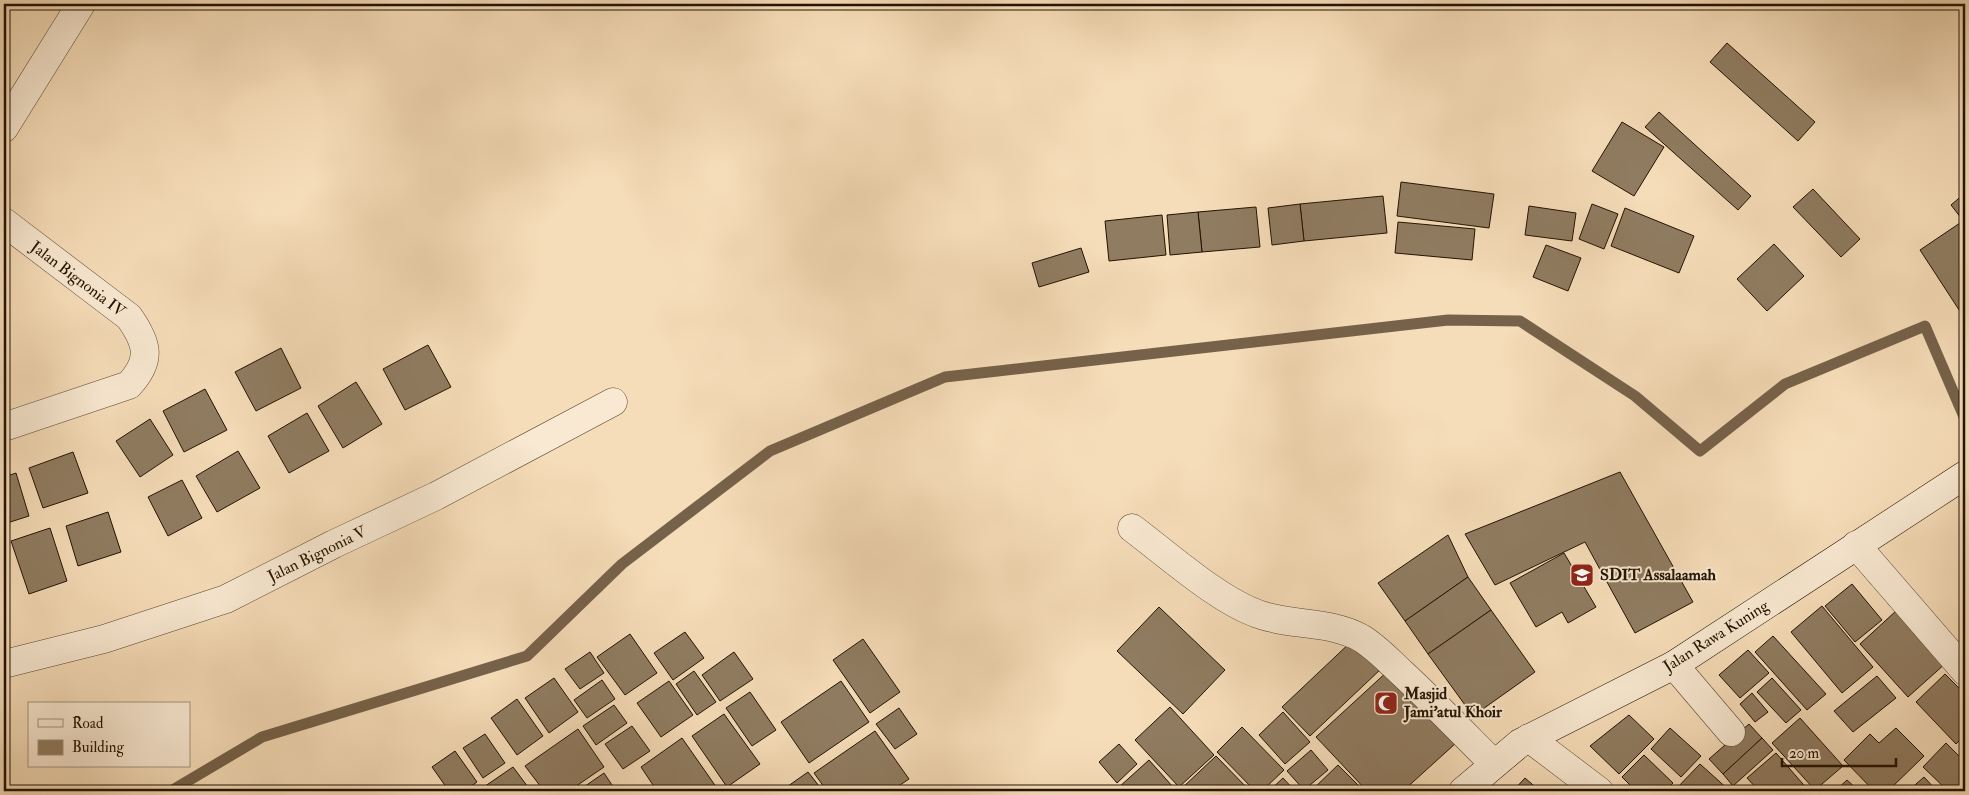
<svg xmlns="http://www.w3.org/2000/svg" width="1969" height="795" font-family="'IM FELL Double Pica',serif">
<rect width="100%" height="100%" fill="#f6ddb9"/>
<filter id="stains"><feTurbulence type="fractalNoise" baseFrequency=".004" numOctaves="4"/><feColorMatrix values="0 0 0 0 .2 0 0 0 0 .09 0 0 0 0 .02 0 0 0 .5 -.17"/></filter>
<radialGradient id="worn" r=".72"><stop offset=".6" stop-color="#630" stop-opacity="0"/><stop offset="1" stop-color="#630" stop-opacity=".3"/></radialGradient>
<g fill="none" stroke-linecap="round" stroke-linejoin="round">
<path stroke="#76624a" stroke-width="11" d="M171 791 262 737 527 656 622 564 770 451 945 377 1448 320 1520 321 1635 396 1700 451 1785 384 1925 326 1965 419"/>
</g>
<g fill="#907c61" stroke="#221201">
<path d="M4 4H12L4 16Z"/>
<path d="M1727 43 1815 122 1798 141 1710 62Z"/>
<path d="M1659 112 1751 196 1738 210 1645 127Z"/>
<path d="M1622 122 1664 147 1634 196 1592 171Z"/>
<path d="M1401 182 1494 194 1489 228 1397 216Z"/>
<path d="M1813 189 1860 239 1841 257 1793 207Z"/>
<path d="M1965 193V223L1951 205Z"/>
<path d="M1383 196 1387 233 1304 241 1300 204Z"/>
<path d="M1300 204 1304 241 1272 245 1268 208Z"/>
<path d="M1592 204 1618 214 1604 249 1579 239Z"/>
<path d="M1529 206 1576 213 1572 241 1525 235Z"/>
<path d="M1256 207 1260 247 1202 252 1198 212Z"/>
<path d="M1625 208 1694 236 1679 273 1611 246Z"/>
<path d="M1198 212 1202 252 1170 255 1167 215Z"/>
<path d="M1162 215 1166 255 1109 261 1105 221Z"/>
<path d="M1398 222 1475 229 1472 260 1395 253Z"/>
<path d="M1960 223 1965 231V319L1920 250Z"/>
<path d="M1774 244 1804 276 1767 311 1737 279Z"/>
<path d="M1546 245 1581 258 1568 291 1533 277Z"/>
<path d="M1081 248 1089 272 1039 287 1032 263Z"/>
<path d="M428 345 451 387 405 410 383 369Z"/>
<path d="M281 348 301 388 256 411 235 372Z"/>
<path d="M356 382 382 424 343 448 318 406Z"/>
<path d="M205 389 227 430 184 452 163 411Z"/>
<path d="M307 413 329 451 289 473 268 436Z"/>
<path d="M150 419 173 455 140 477 116 441Z"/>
<path d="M238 451 260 488 217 512 196 476Z"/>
<path d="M73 452 88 493 43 508 29 468Z"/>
<path d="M1620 472 1693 602 1635 633 1585 542 1495 585 1465 534Z"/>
<path d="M16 473 29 516 4 524V477Z"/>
<path d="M182 480 202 518 168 536 148 497Z"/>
<path d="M108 512 121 552 78 566 66 526Z"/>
<path d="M50 528 67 581 29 594 11 541Z"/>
<path d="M1448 535 1468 577 1405 621 1378 583Z"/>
<path d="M1564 553 1596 607 1568 623 1562 612 1536 627 1510 583Z"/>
<path d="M1468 577 1491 610 1428 654 1405 621Z"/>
<path d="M1852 584 1882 620 1855 642 1825 606Z"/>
<path d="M1822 606 1873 667 1842 693 1791 632Z"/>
<path d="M1159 607 1225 670 1183 714 1117 651Z"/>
<path d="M1491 610 1535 672 1473 716 1428 654Z"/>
<path d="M1897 610 1946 663 1908 697 1860 644Z"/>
<path d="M685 632 704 658 673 680 654 653Z"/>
<path d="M630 634 657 673 625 695 597 657Z"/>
<path d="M1773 636 1826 694 1807 710 1755 652Z"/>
<path d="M863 639 900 692 870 713 833 660Z"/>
<path d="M1354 639 1382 668 1310 736 1282 707Z"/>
<path d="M1748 650 1769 673 1740 698 1719 675Z"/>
<path d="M590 652 604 673 580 689 565 669Z"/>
<path d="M734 652 753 679 720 701 702 675Z"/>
<path d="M1389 670 1456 743 1403 791H1367L1316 737Z"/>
<path d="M694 671 716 702 697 715 676 684Z"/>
<path d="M1945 674 1965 694V735L1956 744 1916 702Z"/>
<path d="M1877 676 1896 698 1853 732 1834 711Z"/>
<path d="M554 678 578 712 549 733 525 698Z"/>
<path d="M1772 678 1801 710 1786 723 1757 692Z"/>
<path d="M602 680 615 699 587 718 574 700Z"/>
<path d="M669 681 693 715 661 737 637 703Z"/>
<path d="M841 681 869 722 809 763 781 722Z"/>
<path d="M750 692 776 730 752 746 726 708Z"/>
<path d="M1752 693 1768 712 1755 722 1740 704Z"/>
<path d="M517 699 543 736 517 755 491 718Z"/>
<path d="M614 705 627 723 596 745 583 726Z"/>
<path d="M1170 707 1214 755 1179 787 1135 740Z"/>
<path d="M899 708 917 734 895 749 876 724Z"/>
<path d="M1283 712 1310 742 1285 764 1259 735Z"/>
<path d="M724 714 760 764 727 787 692 736Z"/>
<path d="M1629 715 1654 739 1619 774 1590 746Z"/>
<path d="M1800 718 1843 766 1815 790 1772 743Z"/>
<path d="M1749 724 1762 738 1723 774 1709 759Z"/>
<path d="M632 726 650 751 623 769 605 744Z"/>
<path d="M1242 727 1284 770 1262 791H1255L1217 752Z"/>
<path d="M1670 728 1701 756 1681 777 1651 749Z"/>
<path d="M1896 728 1924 756 1888 791H1874L1844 760 1870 734 1879 743Z"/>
<path d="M578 729 604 767 569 791H544L525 766Z"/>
<path d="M875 731 909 779 891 791H827L814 773Z"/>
<path d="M485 734 505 763 483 778 463 748Z"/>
<path d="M682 738 719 791H657L641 767Z"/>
<path d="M1762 738 1773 750 1733 786 1723 774Z"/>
<path d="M1946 743 1965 762V791H1948L1923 767Z"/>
<path d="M1119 744 1137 764 1117 783 1099 762Z"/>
<path d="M1311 750 1328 770 1304 790 1287 771Z"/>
<path d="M455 751 477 782 464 791H449L432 767Z"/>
<path d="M1776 753 1809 791H1759L1747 778Z"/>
<path d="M1644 755 1673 783 1665 791H1636L1622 777Z"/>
<path d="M1216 756 1250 791H1183L1181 789Z"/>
<path d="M1149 760 1173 787 1168 791H1121L1118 788Z"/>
<path d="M1700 764 1730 791H1674Z"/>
<path d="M1338 765 1364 791H1311Z"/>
<path d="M513 767 531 791H478Z"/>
<path d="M808 772 823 791H781Z"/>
<path d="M604 773 616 791H578Z"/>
<path d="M1924 777 1937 791H1908Z"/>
<path d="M1283 778 1295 791H1269Z"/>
<path d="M1525 778 1540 791H1513Z"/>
<path d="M1847 780 1859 791H1835Z"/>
</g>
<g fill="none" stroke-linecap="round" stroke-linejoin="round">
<g stroke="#57452f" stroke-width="29">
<g id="street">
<path d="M4 128 81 4"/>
<path d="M4 222 129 317C148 344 152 360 129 385L4 427"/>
<path d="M1132 528C1168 555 1220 602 1261 615 1293 626 1331 621 1361 638 1376 647 1389 661 1402 673 1433 702 1463 733 1494 764"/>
<path d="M1856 545 1965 671"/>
<path d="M4 664 104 639 226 599 334 544 436 496 613 402"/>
<path d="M1674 665 1731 732"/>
<path d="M1529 738 1599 791"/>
</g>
</g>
<g stroke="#221201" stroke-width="29">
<path id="secondary" d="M1463 791 1520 743 1674 665 1965 475"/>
</g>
<use href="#street" stroke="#f9e9d2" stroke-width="28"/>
<use href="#secondary" stroke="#f9e9d2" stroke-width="28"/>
</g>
<defs>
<g id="school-square" transform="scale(1.25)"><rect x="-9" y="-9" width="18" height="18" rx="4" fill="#8f2418" stroke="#f9e9d2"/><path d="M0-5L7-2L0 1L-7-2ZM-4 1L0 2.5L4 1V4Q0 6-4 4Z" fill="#fff"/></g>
<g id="mosque-square" transform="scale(1.25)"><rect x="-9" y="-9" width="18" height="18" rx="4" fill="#8f2418" stroke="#f9e9d2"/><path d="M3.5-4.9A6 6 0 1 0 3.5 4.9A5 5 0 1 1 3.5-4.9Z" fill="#fff"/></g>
</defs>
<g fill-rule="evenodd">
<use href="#school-square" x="1582" y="575"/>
<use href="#mosque-square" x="1386" y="703"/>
</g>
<g text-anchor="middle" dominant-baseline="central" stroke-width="4" stroke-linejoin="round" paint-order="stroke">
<g font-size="16" fill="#221201" stroke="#f9e9d2">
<text transform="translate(78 279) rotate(37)">Jalan Bignonia IV</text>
<text transform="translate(317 554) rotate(-26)">Jalan Bignonia V</text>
<text transform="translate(1716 636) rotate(-32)">Jalan Rawa Kuning</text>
</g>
<g font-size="16" font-weight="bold" fill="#221201" stroke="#f9e9d2" text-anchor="start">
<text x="1600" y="575">SDIT Assalaamah</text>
<text x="1404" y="694">Masjid<tspan x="1404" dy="18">Jami'atul Khoir</tspan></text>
</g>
</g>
<rect width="1969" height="795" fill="none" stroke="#f6ddb9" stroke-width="20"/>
<rect x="5" y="5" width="1959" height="785" fill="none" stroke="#221201" stroke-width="2.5"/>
<rect x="10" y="10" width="1949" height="775" fill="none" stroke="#221201"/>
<rect x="28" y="702" width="162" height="65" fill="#f9e9d2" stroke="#a3937e"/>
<rect x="38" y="719" width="25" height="8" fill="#f9e9d2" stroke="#a3937e"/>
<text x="72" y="728" font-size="15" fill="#221201">Road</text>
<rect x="38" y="740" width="25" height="15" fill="#907c61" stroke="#a3937e"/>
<text x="72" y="752" font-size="15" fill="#221201">Building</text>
<path d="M1782 758v8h114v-8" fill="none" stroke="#221201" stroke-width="2.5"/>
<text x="1789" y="758" font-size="15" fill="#221201" stroke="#f9e9d2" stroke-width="4" paint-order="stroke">20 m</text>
<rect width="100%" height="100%" filter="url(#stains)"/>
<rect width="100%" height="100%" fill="url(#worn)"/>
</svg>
